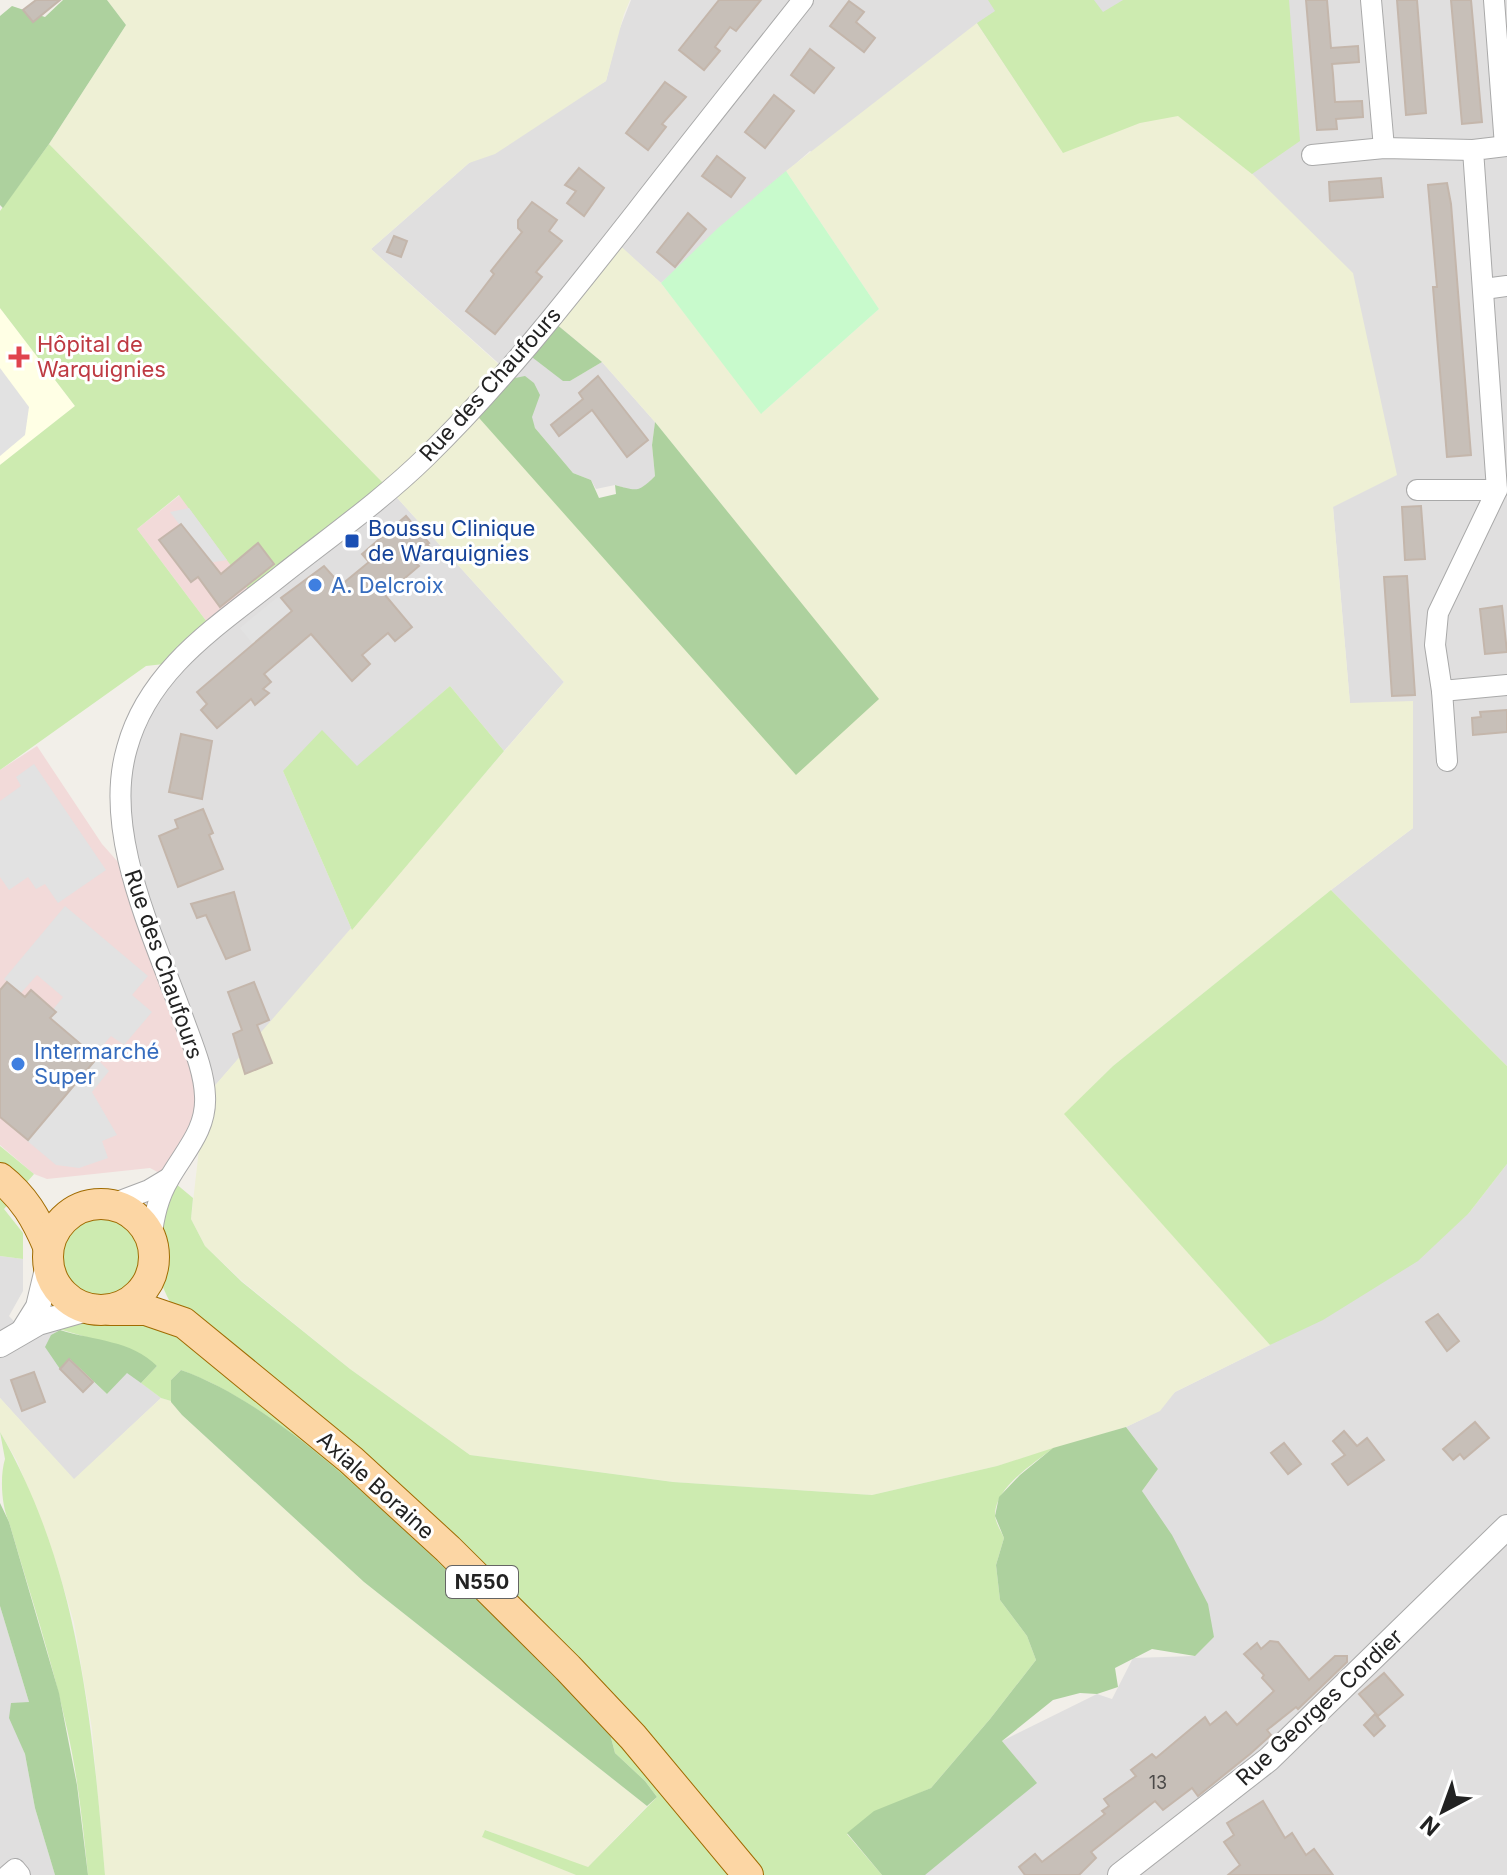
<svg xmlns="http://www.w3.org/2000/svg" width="1507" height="1875" font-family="Inter,sans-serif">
<rect width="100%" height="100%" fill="#f2efe9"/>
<g fill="#e0dfdf">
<path d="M631 0H1507V1066L1331 890 1413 828V702L1350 704 1333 507 810 151 661 283 614 241 570 381 602 362 655 422 652 445 655 476 642 489 635 491 615 485 596 489 591 480 573 473 535 428 515 378 371 249 469 163 606 81 618 33Z"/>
<path d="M390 490 564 682 504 751 450 686 357 767 283 771 352 930 205 1097 158 947 121 782 153 690Z"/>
<path d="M1507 1164V1875H909L1036 1783 1002 1741 1097 1694 1112 1699 1133 1658 1194 1656 1214 1637 1142 1491 1158 1469 1126 1427 1149 1416 1175 1392 1270 1345 1469 1213Z"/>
<path d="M0 1256 23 1259V1291L9 1316 23 1331 38 1323 60 1330 51 1335 59 1368 69 1359 107 1394 127 1372 161 1398 74 1480 0 1398Z"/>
<path d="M0 1606 29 1702 18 1736 25 1754 35 1808 55 1875H0Z"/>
</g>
<g fill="#f2dad9">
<path d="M180 495 254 597 213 630 137 529Z"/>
<path d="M37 746 102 844 133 879 205 1097 169 1178 150 1168 47 1179 34 1174 0 1145V770Z"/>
</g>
<path fill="#ffffe5" d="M0 308 75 406 0 465Z"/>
<g fill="#eef0d5">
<path d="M107 0H630L624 14 606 81 495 154 469 163 371 249 506 371 473 410 878 699 655 422 602 362 550 319 614 240 661 283 762 413 879 309 786 171 977 23 1063 152 1152 75 1353 273 1397 475 1333 507 1350 703 1413 701V828L1331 890 1113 1066 1065 1114 1270 1345 1175 1392 1160 1411 1126 1427 997 1466 872 1495 673 1482 470 1455 350 1369 243 1282 205 1246 191 1219 205 1097 564 682 390 490 49 144 126 25Z"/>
<path d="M0 1398 74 1479 161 1398 171 1401 182 1415 364 1582 647 1806 587 1868 486 1830 483 1837 576 1875H105L92 1729 74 1623 57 1565 35 1506 17 1461 0 1432Z"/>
</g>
<g fill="#cdebb0">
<path d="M988 0H1094L1103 12 1123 0H1289L1300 141 1252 174 1178 116 1140 123 1063 153 977 23 995 11Z"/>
<path d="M49 144 390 490 254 597 179 495 137 529 213 630 173 663 146 666 0 770V465L75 406 0 308V211Z"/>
<path d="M450 686 504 751 352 930 283 771 322 730 357 766Z"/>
<path d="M1331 890 1507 1066V1164L1469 1213 1418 1261 1323 1320 1270 1345 1064 1114 1113 1066Z"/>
<path d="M0 1146 34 1174 4 1209 23 1233V1259L0 1256Z"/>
<path d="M169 1178 193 1198 191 1219 205 1246 242 1282 350 1369 470 1455 673 1482 872 1495 997 1466 1053 1448C1034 1464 996 1486 995 1514 995 1522 1001 1531 1004 1538L996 1565 1000 1600 1027 1636 1036 1660 990 1719 931 1788 904 1800 847 1834 882 1875H576L482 1837 485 1830 588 1867 657 1797 645 1781 615 1753 609 1730C550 1673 491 1617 433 1560 362 1492 274 1404 181 1370L171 1380V1401L161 1398 141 1383 157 1366 100 1341 38 1323 87 1309 182 1321C164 1295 154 1271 152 1239 151 1224 164 1194 169 1178Z"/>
<circle cx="100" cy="1256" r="40"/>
<path d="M0 1432C79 1569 92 1721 105 1875H88C83 1826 78 1777 67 1729 52 1659 29 1591 9 1522 1 1505 0 1475 5 1459Z"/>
</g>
<g fill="#add19e">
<path d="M63 0H107L126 25 49 144 3 208 0 205V16L12 6 45 17Z"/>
<path d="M550 319 602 362 570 381H563L524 351Z"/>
<path d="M506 371 515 378 525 376 534 383 540 395 532 417 535 428 573 473 591 480 599 498 616 494 615 485C637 491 638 493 655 476L652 445 655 422 879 699 796 775 472 410Z"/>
<path d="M60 1330C95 1341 131 1340 157 1366L141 1383 127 1373 107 1394 70 1359 60 1369 45 1347 51 1335Z"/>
<path d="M181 1370C262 1399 340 1471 403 1529 473 1594 542 1661 609 1730L615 1753 645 1781 657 1797 647 1806 364 1582 182 1415 171 1402V1380Z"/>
<path d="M1126 1427 1158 1469 1142 1491 1172 1535 1208 1604 1214 1637 1195 1656 1152 1649 1115 1668 1118 1687 1097 1694 1080 1693 1053 1700 1002 1741 1037 1783 925 1875H882L847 1833 874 1811 931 1788 990 1719 1036 1660 1027 1636 1000 1600 996 1565 1004 1538 995 1516 999 1497 1020 1475 1053 1448Z"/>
<path d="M0 1503 9 1522 59 1693 77 1785 88 1875H55L35 1808 25 1754 9 1718 11 1703 29 1702 0 1606Z"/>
</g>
<path fill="#c8facc" d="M786 171 879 309 761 414 661 283 718 228Z"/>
<g fill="#e2e2e2">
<path d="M0 368 29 407 25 435 0 456Z"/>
<path d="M189 508 227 560 208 563 170 512Z"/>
<path d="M279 596 309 632 270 665 240 628Z"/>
<path d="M34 764 106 870 58 903 45 884 36 889 28 877 9 890 0 877V801L21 786 16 777Z"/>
<path d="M65 906 148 976 132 995 152 1012 124 1045 111 1036 94 1056 109 1071 92 1092 117 1135 102 1141 108 1158 79 1168 56 1165 25 1139 94 1057 47 1017 63 997 37 975 21 993 4 979Z"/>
</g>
<g fill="#c7bfb8" stroke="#c4b6ab" stroke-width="2">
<path d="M36 0H60L33 22 23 10Z"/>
<path d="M719 0H761L736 31 730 27 715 47 720 51 704 70 679 50Z"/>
<path d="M1306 0H1327L1331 48 1358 46 1359 62 1332 64 1333 74 1335 102 1362 101 1363 117 1336 119 1337 129 1317 130Z"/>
<path d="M1397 0H1417L1426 113 1406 115Z"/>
<path d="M1451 0H1471L1482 122 1462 124Z"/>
<path d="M849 1 864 12 856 22 875 38 864 52 830 26Z"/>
<path d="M810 49 834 68 814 93 791 75Z"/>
<path d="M665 82 686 97 662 124 666 127 648 150 626 133Z"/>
<path d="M774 95 794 111 765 148 745 132Z"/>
<path d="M717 156 745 178 731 197 702 176Z"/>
<path d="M579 168 604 188 584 216 567 203 576 191 565 185Z"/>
<path d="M1381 178 1383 197 1330 201 1329 182Z"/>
<path d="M1447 183 1451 204 1471 455 1447 457 1433 287H1437L1428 185Z"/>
<path d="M532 202 557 220 549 231 562 241 536 272 542 277 495 334 466 311 494 274 491 271 522 232 518 228V220Z"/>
<path d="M688 213 706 229 675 267 657 252Z"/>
<path d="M394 236 407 241 401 257 387 252Z"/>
<path d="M598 376 648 440 627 457 592 410 559 436 551 425 583 399 579 393Z"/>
<path d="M1421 506 1425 559 1405 560 1402 507Z"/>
<path d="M406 516 429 543 427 544 432 550 416 563 419 566 385 595 412 627 395 641 388 633 362 655 370 664 352 681 311 634 264 674 271 682 263 689 269 693 255 705 251 699 217 728 201 710 207 704 197 692 292 611 281 598 324 566 341 585 369 562 362 554Z"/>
<path d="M181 524 221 574 258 543 274 564 220 607 198 577 191 582 159 540Z"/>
<path d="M1407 576 1415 695 1392 696 1384 577Z"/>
<path d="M1502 606 1507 652 1485 654 1480 609Z"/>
<path d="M1507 710V732L1473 735 1472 718 1481 717 1480 712Z"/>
<path d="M181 734 212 741 202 799 169 792Z"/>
<path d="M203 809 213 833 209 835 223 869 178 887 159 836 178 828 175 820Z"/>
<path d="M234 892 250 950 226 959 206 915 197 918 191 904Z"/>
<path d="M7 982 25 997 31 990 56 1012 50 1018 97 1058 28 1140 0 1117V990Z"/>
<path d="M254 982 269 1020 257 1025 272 1063 245 1074 233 1034 242 1030 228 992Z"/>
<path d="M1438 1314 1459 1341 1447 1351 1426 1322Z"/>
<path d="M69 1359 93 1382 83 1392 60 1369Z"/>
<path d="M34 1372 45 1402 22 1411 11 1380Z"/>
<path d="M1475 1422 1489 1438 1464 1459 1460 1454 1453 1460 1443 1449Z"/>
<path d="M1344 1431 1357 1446 1367 1438 1384 1460 1348 1485 1332 1464 1345 1455 1333 1441Z"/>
<path d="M1284 1443 1301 1464 1288 1474 1271 1453Z"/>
<path d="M1270 1641 1278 1642 1309 1680 1335 1656H1347V1662L1298 1709 1296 1707 1267 1730 1271 1735 1250 1754 1198 1796 1192 1788 1163 1810 1155 1801 1091 1852 1096 1858 1079 1875H1025L1019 1867 1035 1854 1042 1862 1105 1814 1102 1811 1109 1806 1104 1799 1136 1776 1131 1770 1152 1754 1156 1758 1205 1717 1210 1725 1226 1712 1237 1725 1274 1691 1262 1678 1264 1675 1244 1654 1257 1643 1261 1649Z"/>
<path d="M1384 1673 1403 1695 1378 1716 1359 1694Z"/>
<path d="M1375 1714 1385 1726 1374 1736 1364 1725Z"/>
<path d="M1263 1801 1285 1838 1292 1833 1306 1855 1314 1849 1333 1875H1228L1240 1865 1224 1842 1234 1835 1227 1823Z"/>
</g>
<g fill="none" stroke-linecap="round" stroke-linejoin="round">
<g stroke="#a9a9a9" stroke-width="22">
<g id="minor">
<path d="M1371 0 1384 148"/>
<path d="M1494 0 1505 146"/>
<path d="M1507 146 1473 150 1497 490 1438 613 1435 645 1442 691 1507 685"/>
<path d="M1312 155 1384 148 1473 150"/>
<path d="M1484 289 1507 286"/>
<path d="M1417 490H1497"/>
<path d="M1442 691 1447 761"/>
<path d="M112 1204 149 1190 169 1178"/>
<path d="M151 1238C154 1217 158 1197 169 1179 184 1152 207 1130 205 1096 204 1069 191 1041 182 1015 154 936 102 833 127 748 149 667 221 624 283 574 331 536 382 500 426 457 503 382 570 296 636 212 691 141 747 71 803 0"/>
<path d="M8 1875 15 1869 20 1875"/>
</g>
</g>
<g stroke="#a9a9a9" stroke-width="26">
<g id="tertiary">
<path d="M23 1331 38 1307 48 1265"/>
<path d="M0 1345 38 1323 87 1309"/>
<path d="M1120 1875 1269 1759 1507 1527"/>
</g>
</g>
<g stroke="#a06b00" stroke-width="32">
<g id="primary">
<path d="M0 1178C24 1197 36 1218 48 1246"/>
<circle cx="101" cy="1257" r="53"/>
<path d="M110 1310H146L184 1323 351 1460 448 1549 568 1668 633 1737 748 1875"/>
</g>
</g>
<use href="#minor" stroke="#fff" stroke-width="20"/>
<use href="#tertiary" stroke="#fff" stroke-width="24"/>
<use href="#primary" stroke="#fcd6a4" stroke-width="30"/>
</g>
<path fill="#e0444e" stroke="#fff" stroke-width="3" d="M15 345h8v8h8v8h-8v8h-8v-8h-8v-8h8z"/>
<rect fill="#1a4fb4" stroke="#fff" stroke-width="3" x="344" y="533" width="16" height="16" rx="4"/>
<g fill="#3f7fe0" stroke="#fff" stroke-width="3">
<circle cx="315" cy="585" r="8"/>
<circle cx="18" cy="1064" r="8"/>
</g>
<g text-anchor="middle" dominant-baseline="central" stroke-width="6" stroke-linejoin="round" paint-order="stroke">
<g font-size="18" fill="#4b4948">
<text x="1158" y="1782">13</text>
</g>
<rect fill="#fff" stroke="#646464" stroke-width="2" x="446" y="1566" width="72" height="32" rx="6"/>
<g font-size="20" font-weight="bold" fill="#222">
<text x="482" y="1582">N550</text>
</g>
<g font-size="22" fill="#be3a42" stroke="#fff" text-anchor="start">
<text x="37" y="344">Hôpital de<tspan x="37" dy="25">Warquignies</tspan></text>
</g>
<g font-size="22" fill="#222" stroke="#fff">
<text transform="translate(490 384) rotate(-48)">Rue des Chaufours</text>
<text transform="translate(164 964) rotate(71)">Rue des Chaufours</text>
<text transform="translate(376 1485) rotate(42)">Axiale Boraine</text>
<text transform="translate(1319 1707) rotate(-43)">Rue Georges Cordier</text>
</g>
<g font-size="22" fill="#164399" stroke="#fff" text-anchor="start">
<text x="368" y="528">Boussu Clinique<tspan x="368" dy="25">de Warquignies</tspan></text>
</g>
<g font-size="22" fill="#366cbe" stroke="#fff" text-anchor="start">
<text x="331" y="585">A. Delcroix</text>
<text x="34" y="1051">Intermarché<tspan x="34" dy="25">Super</tspan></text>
</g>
</g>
<g transform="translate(1443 1811) rotate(221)" stroke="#ffffff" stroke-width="6" paint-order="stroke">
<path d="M0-6L14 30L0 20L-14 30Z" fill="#222222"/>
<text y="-12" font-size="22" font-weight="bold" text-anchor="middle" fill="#222222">N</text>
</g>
</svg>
